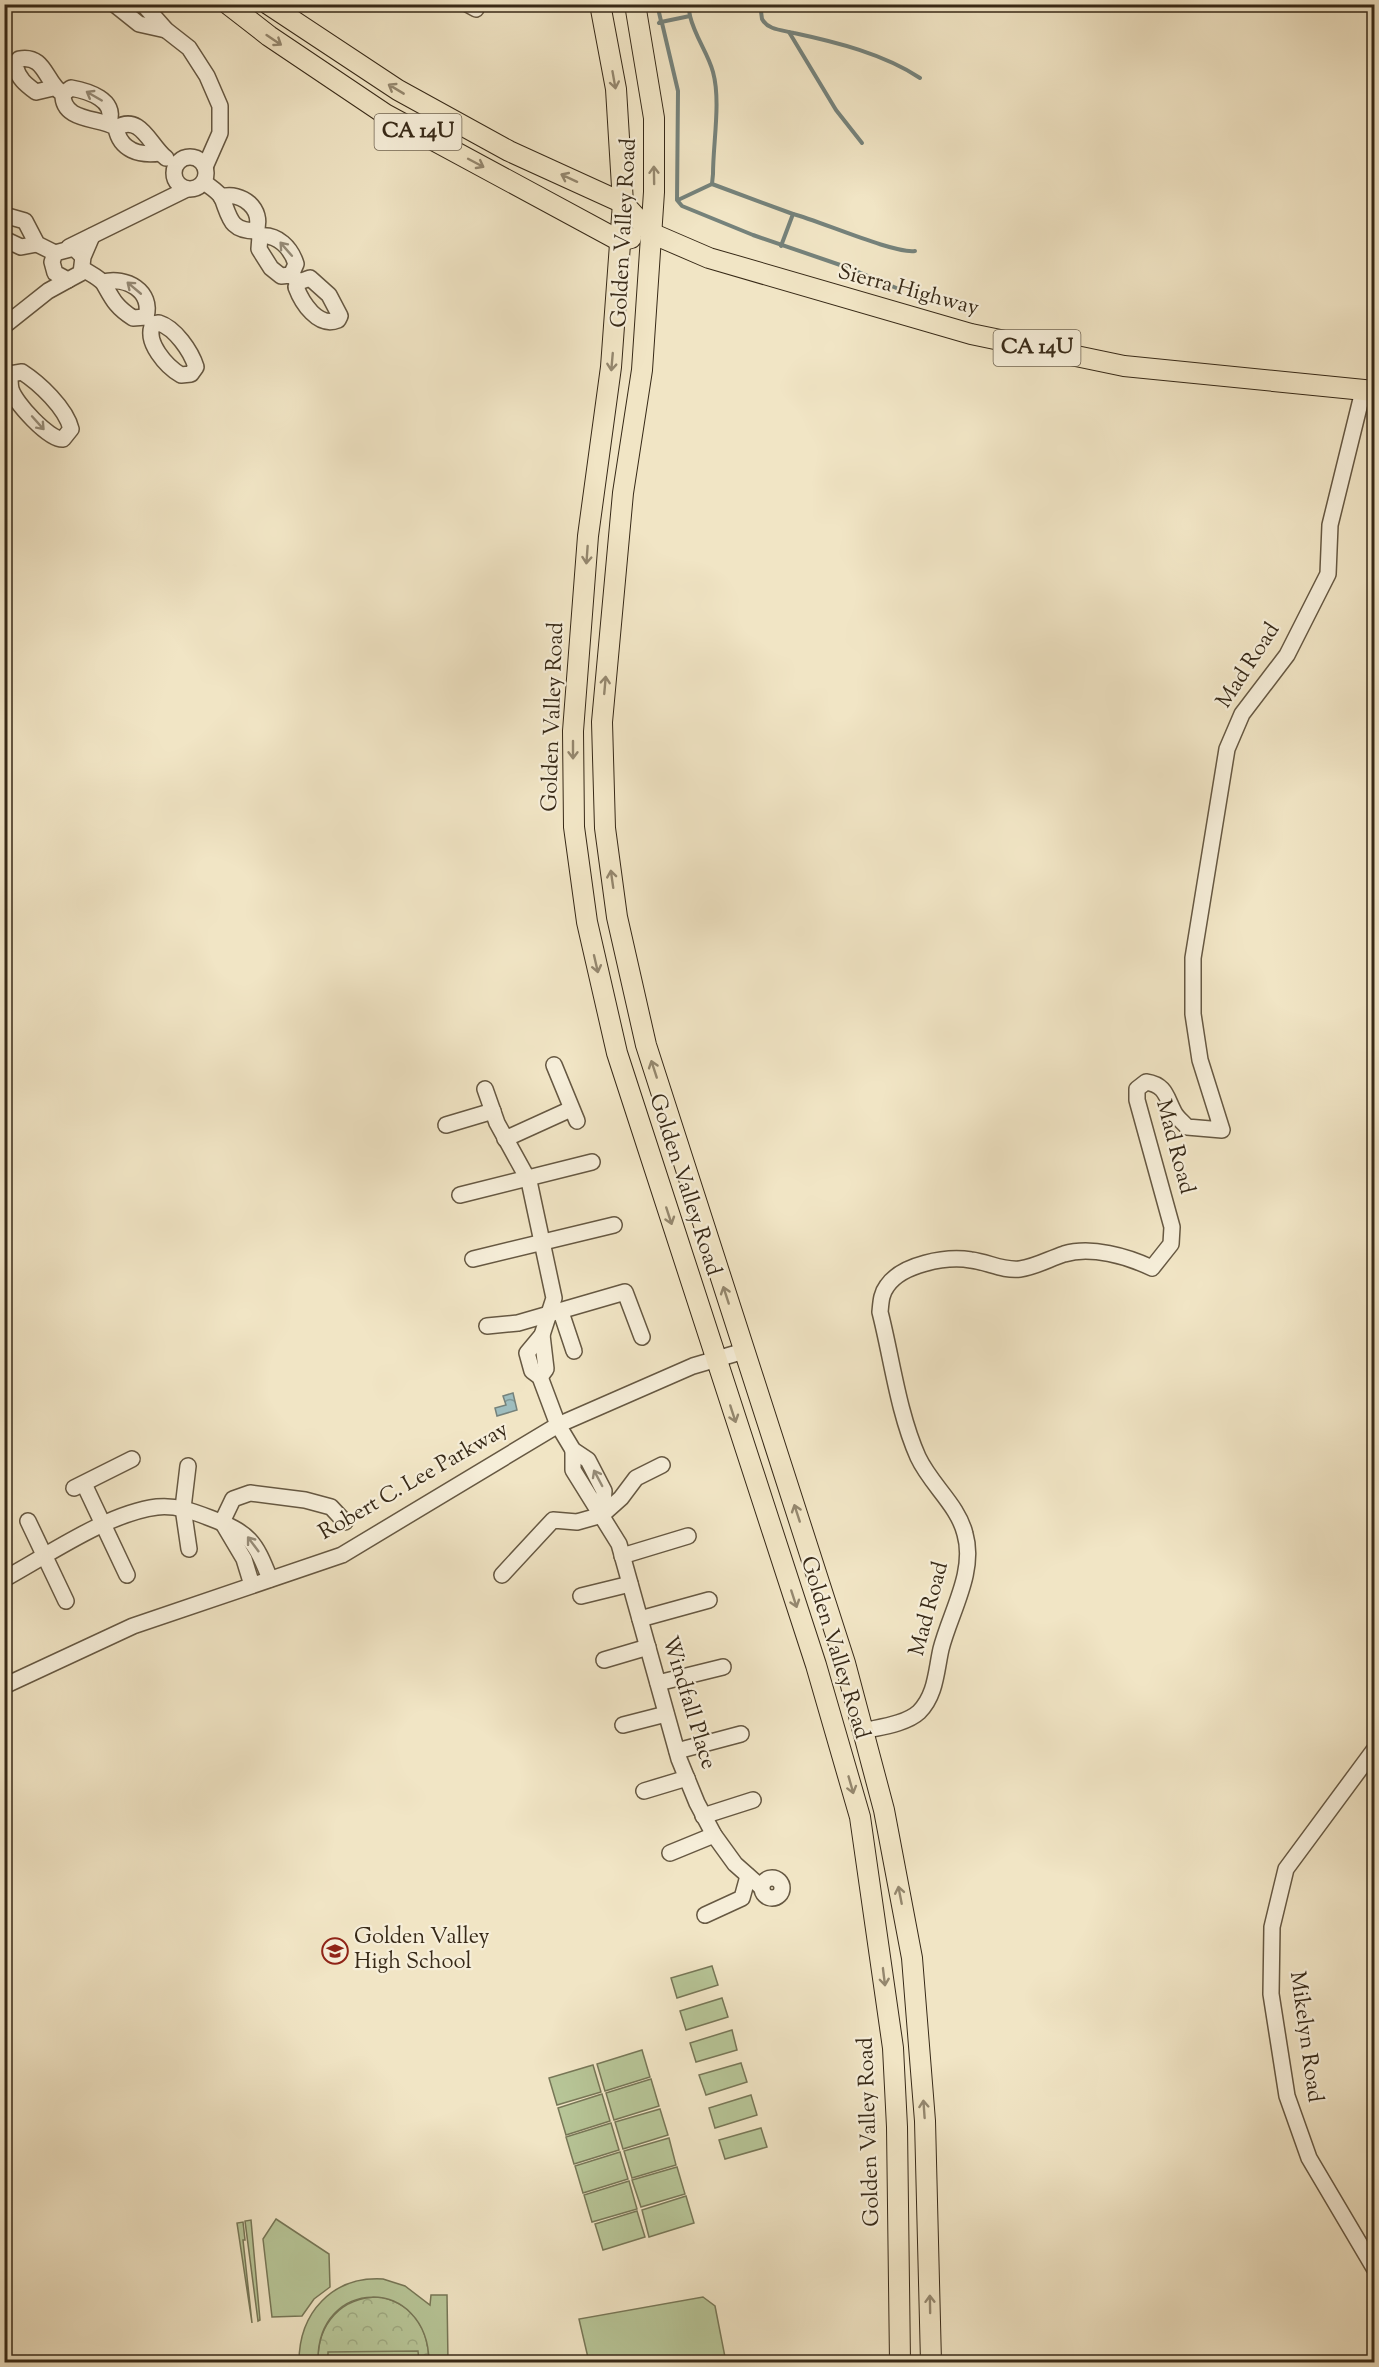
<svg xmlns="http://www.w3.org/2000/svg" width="1379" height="2367" font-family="'Sorts Mill Goudy',serif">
<defs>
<pattern id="park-crowns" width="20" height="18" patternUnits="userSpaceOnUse" patternTransform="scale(1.5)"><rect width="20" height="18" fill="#b7c597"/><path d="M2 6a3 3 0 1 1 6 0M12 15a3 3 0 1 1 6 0" fill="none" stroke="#9ea981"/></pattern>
<pattern id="water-waves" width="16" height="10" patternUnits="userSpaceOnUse" patternTransform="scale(1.5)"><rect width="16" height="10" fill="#9ebdbe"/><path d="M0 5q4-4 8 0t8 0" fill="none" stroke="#829a99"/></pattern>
</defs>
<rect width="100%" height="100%" fill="#f1e5c5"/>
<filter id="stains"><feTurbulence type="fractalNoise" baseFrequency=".00333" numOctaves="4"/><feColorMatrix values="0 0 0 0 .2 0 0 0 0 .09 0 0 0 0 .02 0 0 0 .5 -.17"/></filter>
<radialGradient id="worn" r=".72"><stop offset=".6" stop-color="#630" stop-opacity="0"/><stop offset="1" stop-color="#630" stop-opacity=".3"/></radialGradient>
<path fill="url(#park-crowns)" stroke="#777757" stroke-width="1.5" d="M381 2297C415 2305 429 2330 429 2362H318C317 2324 341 2296 381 2297Z"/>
<g fill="#b7c597" stroke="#777757" stroke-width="1.5">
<path d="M712 1966 718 1985 677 1998 671 1978Z"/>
<path d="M722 1998 728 2017 686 2030 680 2011Z"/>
<path d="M732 2030 737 2050 696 2062 690 2043Z"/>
<path d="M642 2050 650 2077 605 2091 597 2064Z"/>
<path d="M741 2063 747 2082 706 2095 699 2075Z"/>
<path d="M593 2065 601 2092 557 2105 549 2078Z"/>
<path d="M651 2079 659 2106 614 2120 606 2093Z"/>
<path d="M602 2094 610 2121 566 2135 558 2108Z"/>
<path d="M751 2095 757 2115 715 2128 709 2108Z"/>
<path d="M660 2109 668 2135 623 2149 615 2122Z"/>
<path d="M611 2123 619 2150 574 2164 566 2137Z"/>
<path d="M761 2128 767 2147 725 2159 719 2140Z"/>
<path d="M669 2138 676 2165 632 2178 624 2151Z"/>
<path d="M620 2152 628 2179 583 2193 575 2166Z"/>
<path d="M677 2167 685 2194 641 2207 632 2180Z"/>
<path d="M629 2181 637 2209 592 2222 584 2195Z"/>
<path d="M686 2196 694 2223 649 2237 642 2210Z"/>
<path d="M637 2211 645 2237 603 2250 595 2224Z"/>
<path d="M276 2219 329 2254 330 2287 314 2299 302 2316 272 2317 263 2239Z"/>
<path d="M251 2220 260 2320 258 2321 245 2221Z"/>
<path d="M243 2222 245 2240H243L252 2323 237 2223Z"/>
<path d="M383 2279 405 2286 430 2305 431 2295H447L448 2362H429C428 2275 316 2276 318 2362H299C299 2313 332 2276 383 2279Z"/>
<path d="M703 2297 715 2306 726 2362H589L579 2319Z"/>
<path d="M418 2351 419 2362H328V2352Z"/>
</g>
<path fill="url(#water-waves)" stroke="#75827b" stroke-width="1.5" d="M513 1393 517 1410 497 1416 495 1408 506 1405 503 1396Z"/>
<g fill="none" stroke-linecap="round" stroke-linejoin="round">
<g stroke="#75827b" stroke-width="4">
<path d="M657 4 661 21 659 23H662L678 91 677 200 682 206 753 235 849 268 901 290"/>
<path d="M760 4 762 19C768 30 782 30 794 33 836 42 884 54 920 78"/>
<path d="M1361 4 1372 13 1374 23"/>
<path d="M661 22 690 16 688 4"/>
<path d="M789 32 836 110 862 143"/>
<path d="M712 184 793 214"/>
<path d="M678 200 712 184 713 174C713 143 721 101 713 72 708 53 695 37 690 16"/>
<path d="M781 246 793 214C820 221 894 254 915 251"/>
</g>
<g stroke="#665842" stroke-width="18">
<g id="minor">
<path d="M114 4 139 24 166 30"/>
<path d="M143 4 166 30 189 48 207 76 220 106V133L205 167"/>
<path d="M467 4 476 9"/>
<path d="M53 88 36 92C25 84 19 79 15 66L19 59C46 54 45 83 63 94 62 123 103 117 116 128 120 150 139 156 160 153"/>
<path d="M63 94 71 88C88 91 117 100 109 122"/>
<path d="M116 128C141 113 150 146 166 158"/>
<circle cx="190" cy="173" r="16"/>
<path d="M204 182C209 186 219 192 222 198 230 218 230 231 256 231"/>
<path d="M221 197C242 191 264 209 256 231"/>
<path d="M4 215 25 221 37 244 55 253"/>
<path d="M256 231 260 236 259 249 271 268 281 276 291 275 299 282"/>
<path d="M260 236C278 234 291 248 296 264L291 275"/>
<path d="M4 239 21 247 37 244"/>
<path d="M69 247 187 189"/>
<path d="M83 257 74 248 55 253 52 262 55 273 68 280 81 273 83 257 92 236"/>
<path d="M83 269C89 273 100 278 104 284 113 300 116 307 133 318L146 317"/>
<path d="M310 278 329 295 340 316 338 320C318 328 302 303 296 287L299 282Z"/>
<path d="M103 282C126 276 153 291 146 317"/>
<path d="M159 323C175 328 191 351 196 367L191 374 181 375C167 367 144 342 153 324Z"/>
<path d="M4 326 48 291 68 280"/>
<path d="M4 369 10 374C10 379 10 385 11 389 15 403 49 440 63 439L71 429C66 408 39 383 22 372L10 374"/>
<path d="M554 1065 577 1121"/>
<path d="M485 1089 497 1123 529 1181 554 1298 542 1335 527 1353 532 1371 540 1377 558 1425 573 1450 588 1460 604 1491 602 1515"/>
<path d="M446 1125 493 1111"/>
<path d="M505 1139 571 1109"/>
<path d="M460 1195 592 1162"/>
<path d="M473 1259 614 1225"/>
<path d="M561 1312 574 1351"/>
<path d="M487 1326 518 1323 625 1292 642 1337"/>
<path d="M540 1377 546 1369 542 1335"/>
<path d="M573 1450V1470L619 1544 679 1759 697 1803 714 1835 735 1864 761 1887"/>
<path d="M188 1466 183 1508 189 1549"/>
<path d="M84 1484 127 1575"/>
<path d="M74 1488 132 1459"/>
<path d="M28 1521 66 1601"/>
<path d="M222 1522 233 1499 250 1493 305 1500 331 1507 345 1522"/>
<path d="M222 1522 244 1559 252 1585"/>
<path d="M622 1556 688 1536"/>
<path d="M502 1575 553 1520 577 1522 602 1515 621 1498 636 1478 662 1465"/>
<path d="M4 1579C48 1555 108 1513 157 1507 176 1505 192 1511 210 1518 250 1533 255 1541 270 1579"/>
<path d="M581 1596 630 1584"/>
<path d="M640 1619 709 1600"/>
<path d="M604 1660 648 1647"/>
<path d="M658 1683 723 1667"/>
<path d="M4 1686 133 1626 342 1555 558 1425 693 1366 744 1351"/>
<path d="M623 1725 666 1714"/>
<path d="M863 1731C880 1727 906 1724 919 1712 936 1695 936 1671 941 1649 950 1613 976 1572 965 1534 958 1505 931 1485 918 1457 898 1412 892 1359 880 1312 881 1302 881 1294 887 1286 902 1264 946 1256 971 1260 988 1262 1003 1271 1020 1269 1035 1267 1049 1259 1064 1254 1091 1246 1127 1256 1152 1268L1171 1244 1172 1227 1137 1100V1089L1146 1082C1166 1085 1166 1097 1174 1112 1177 1118 1183 1122 1187 1127L1222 1130 1200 1060 1193 1014V958L1227 749 1242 714 1287 655 1328 574 1330 525 1363 391"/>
<path d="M1374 1750 1286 1869 1272 1927 1271 1994 1287 2096 1309 2158 1374 2268"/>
<path d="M677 1751 741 1734"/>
<path d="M644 1791 687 1778"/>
<path d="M703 1816 753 1800"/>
<path d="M670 1853 714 1835"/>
<circle cx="772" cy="1888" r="10"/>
<path d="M705 1915 742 1898 748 1876"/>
</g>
</g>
<g stroke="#372917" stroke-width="22">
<g id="major">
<path d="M228 4 269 36 385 114 620 241 631 238"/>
<path d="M268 4 398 90 509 151 623 203 651 233 709 258 971 334 1124 366 1374 391"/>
<path d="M600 4 616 89 623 203 611 367 588 536 573 731 574 827 587 922 617 1053 816 1665 860 1817 893 2048 897 2127 900 2362"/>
<path d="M635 4 654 118V192L642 370 623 493 602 722 605 828 617 917 646 1045 845 1663 884 1810 912 1958 925 2121 931 2362"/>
</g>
</g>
<use href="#minor" stroke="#f6eed9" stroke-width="15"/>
<use href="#major" stroke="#f1e5c5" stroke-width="20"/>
</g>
<defs><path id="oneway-shaft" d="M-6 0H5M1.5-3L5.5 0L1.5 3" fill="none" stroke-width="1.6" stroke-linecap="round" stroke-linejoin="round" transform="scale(1.5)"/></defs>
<g stroke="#94876e">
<use href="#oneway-shaft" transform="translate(274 40) rotate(34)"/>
<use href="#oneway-shaft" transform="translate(614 80) rotate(80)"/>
<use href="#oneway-shaft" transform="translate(396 89) rotate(-149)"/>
<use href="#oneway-shaft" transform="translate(476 163) rotate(28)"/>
<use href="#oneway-shaft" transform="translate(654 175) rotate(-91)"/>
<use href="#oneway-shaft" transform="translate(569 178) rotate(-155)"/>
<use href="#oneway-shaft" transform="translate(612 362) rotate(95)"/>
<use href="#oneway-shaft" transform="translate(587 555) rotate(94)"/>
<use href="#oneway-shaft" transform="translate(605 685) rotate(-85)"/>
<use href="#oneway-shaft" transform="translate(573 750) rotate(90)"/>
<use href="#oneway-shaft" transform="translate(612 879) rotate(-98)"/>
<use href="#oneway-shaft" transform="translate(596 964) rotate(77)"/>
<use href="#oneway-shaft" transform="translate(654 1069) rotate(-108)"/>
<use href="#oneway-shaft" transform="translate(669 1216) rotate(72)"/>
<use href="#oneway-shaft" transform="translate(726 1295) rotate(-108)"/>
<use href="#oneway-shaft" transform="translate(733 1414) rotate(72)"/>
<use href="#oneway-shaft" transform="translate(797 1513) rotate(-108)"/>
<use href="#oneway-shaft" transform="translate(794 1599) rotate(72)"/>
<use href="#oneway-shaft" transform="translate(851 1785) rotate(74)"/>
<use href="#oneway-shaft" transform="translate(900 1895) rotate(-101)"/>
<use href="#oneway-shaft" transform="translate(884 1977) rotate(83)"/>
<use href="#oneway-shaft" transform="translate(924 2109) rotate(-94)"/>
<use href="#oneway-shaft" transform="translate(930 2304) rotate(-91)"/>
</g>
<g stroke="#968c78">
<use href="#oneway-shaft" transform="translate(94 96) rotate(-150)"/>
<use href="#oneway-shaft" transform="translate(286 249) rotate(-131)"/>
<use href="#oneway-shaft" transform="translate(134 288) rotate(-140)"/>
<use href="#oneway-shaft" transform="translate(38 423) rotate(48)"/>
<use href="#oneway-shaft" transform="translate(598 1478) rotate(-118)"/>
<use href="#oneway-shaft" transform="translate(253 1544) rotate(-127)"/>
</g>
<defs>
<g id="school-ring" transform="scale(1.35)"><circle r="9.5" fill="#f6eed9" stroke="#8f2418" stroke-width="1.5"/><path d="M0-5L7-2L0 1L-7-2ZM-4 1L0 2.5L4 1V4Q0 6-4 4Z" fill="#8f2418"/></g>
</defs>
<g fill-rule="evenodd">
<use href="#school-ring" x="335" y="1951"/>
</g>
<g text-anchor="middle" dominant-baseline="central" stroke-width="4.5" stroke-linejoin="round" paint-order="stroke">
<g fill="#f6eed9" stroke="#706451" stroke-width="1.5">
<rect x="374.5" y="114" width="87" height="36" rx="4.5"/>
<rect x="993.5" y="330" width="87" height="36" rx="4.5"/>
</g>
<g font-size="21" font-weight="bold" fill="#372917">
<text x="418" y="132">CA 14U</text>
<text x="1037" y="348">CA 14U</text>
</g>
<g font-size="22" fill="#372917" stroke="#f6eed9">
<text transform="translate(625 233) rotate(-87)">Golden Valley Road</text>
<text transform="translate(908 291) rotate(15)">Sierra Highway</text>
<text transform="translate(1249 666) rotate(-57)">Mad Road</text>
<text transform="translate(554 717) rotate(-88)">Golden Valley Road</text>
<text transform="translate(1174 1147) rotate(75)">Mad Road</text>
<text transform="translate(684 1185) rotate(72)">Golden Valley Road</text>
<text transform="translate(414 1482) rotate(-30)">Robert C. Lee Parkway</text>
<text transform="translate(930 1609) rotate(-75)">Mad Road</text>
<text transform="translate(834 1648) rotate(73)">Golden Valley Road</text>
<text transform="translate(688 1703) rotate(73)">Windfall Place</text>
<text transform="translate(1305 2037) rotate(82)">Mikelyn Road</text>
<text transform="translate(870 2132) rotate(-92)">Golden Valley Road</text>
</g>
<g font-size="22" fill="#372917" stroke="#f6eed9" text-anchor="start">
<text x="354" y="1938">Golden Valley<tspan x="354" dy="25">High School</tspan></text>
</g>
</g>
<rect width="1379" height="2367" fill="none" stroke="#f1e5c5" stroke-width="24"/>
<rect x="6" y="6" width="1367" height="2355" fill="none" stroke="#372917" stroke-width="3"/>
<rect x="12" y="12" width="1355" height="2343" fill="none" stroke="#372917" stroke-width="1.5"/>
<rect width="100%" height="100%" filter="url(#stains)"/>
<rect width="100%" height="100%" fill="url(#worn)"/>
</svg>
